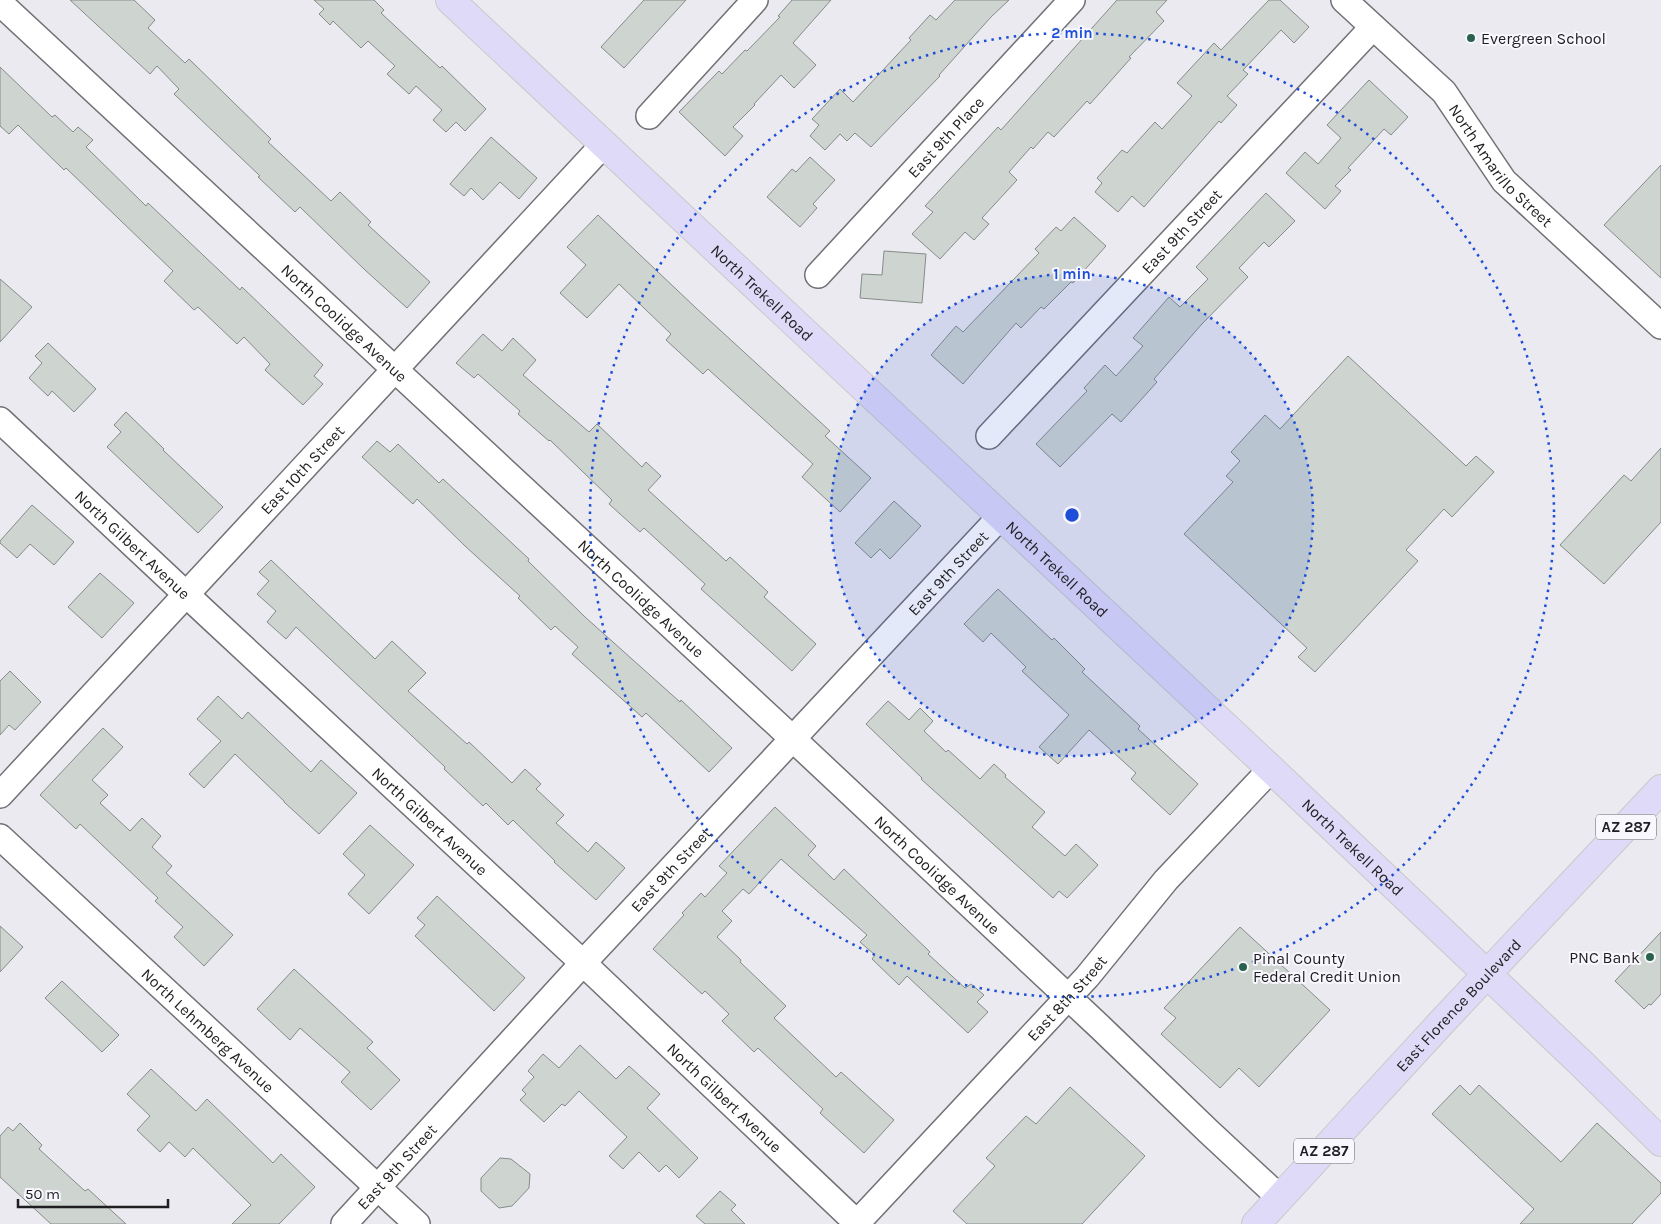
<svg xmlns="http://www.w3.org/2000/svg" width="1661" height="1224" font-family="Karla,sans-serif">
<rect width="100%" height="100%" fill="#ebeaf0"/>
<g fill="#ced5d1" stroke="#858b88">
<path d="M70 0H134L155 20 148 28 185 63 189 59 271 139 268 142 331 201 340 192 371 222 368 225 430 282 407 308 365 270 300 207 295 212 258 177 260 176 174 94 179 89 157 66 150 74Z"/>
<path d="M314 0H374L384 10 381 13 440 68 442 66 486 109 465 131 456 122 446 132 433 120 442 110 416 86 409 94 387 74 395 66 368 41 361 48 333 21 330 25 319 14 324 9Z"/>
<path d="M644 0H686L624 68 601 47Z"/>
<path d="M792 0H831L793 43 816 65 794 88 781 75 754 104 755 105 733 127 743 136 725 156 679 112 719 71 722 74 745 50 747 51 780 17 778 16Z"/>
<path d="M955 0H1009L991 17 939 75 940 76 871 147 855 133 847 141 840 134 825 150 810 136 819 125 812 119 840 89 853 102 911 40 909 38 930 15 936 20Z"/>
<path d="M1117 0H1167L1156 12 1164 21 1129 57 1131 58 1090 104 1087 101 1054 137 1048 132 1033 149 1031 147 1009 172 1017 180 982 218 989 224 974 240 965 232 940 259 912 234 933 212 925 206 998 127 1001 130Z"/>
<path d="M1269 0H1280L1309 27 1294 43 1281 30 1243 70 1248 74 1227 96 1237 105 1221 123 1219 121 1144 207 1132 196 1118 212 1095 192 1102 183 1097 178 1122 150 1127 153 1155 122 1162 129 1192 96 1177 83 1214 43 1221 50Z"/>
<path d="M0 67 52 117 55 115 73 132 78 127 93 140 86 147 146 206 148 203 240 290 242 287 323 365 314 376 323 384 303 405 265 370 270 364 244 337 237 344 198 307 194 310 164 281 173 271 66 168 64 170 18 125 9 134 0 126Z"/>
<path d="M1369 80 1408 117 1391 135 1384 129 1348 168 1351 170 1335 186 1341 191 1325 209 1286 173 1305 152 1318 164 1341 138 1327 125Z"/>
<path d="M491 137 537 178 519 199 500 182 483 200 471 188 464 196 450 184Z"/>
<path d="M810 157 835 180 813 204 817 208 800 227 767 197 792 169 796 172Z"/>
<path d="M1661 165V278L1604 225Z"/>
<path d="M1266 193 1295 221 1269 247 1264 242 1239 268 1248 277 1201 325 1154 379 1157 382 1121 422 1112 414 1060 467 1036 444 1087 391 1084 388 1105 365 1116 376 1143 346 1133 338 1169 297 1180 307 1208 279 1196 267Z"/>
<path d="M598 215 696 308 830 431 825 436 871 478 840 512 802 477 813 464 708 369 703 374 666 340 671 334 619 284 587 318 560 293 586 265 567 247Z"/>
<path d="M1074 217 1106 246 1073 283 1071 282 1044 309 1041 307 1021 328 1016 323 963 384 931 355 956 326 963 332 1039 253 1035 249 1056 227 1061 231Z"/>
<path d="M884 251 926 254 922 303 860 298 862 274 882 275Z"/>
<path d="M0 279 32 307 0 342Z"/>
<path d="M483 334 502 351 513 338 536 360 523 375 589 432 597 424 642 467 646 462 661 476 648 490 726 561 730 557 768 592 764 597 816 644 792 671 701 589 705 584 644 528 640 532 609 504 612 500 550 440 549 441 518 414 520 411 478 374 474 378 456 363Z"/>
<path d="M48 343 96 389 74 412 52 391 48 396 29 378 42 363 35 356Z"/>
<path d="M1348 356 1466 466 1476 456 1494 472 1452 517 1444 509 1406 550 1418 561 1315 672 1298 657 1307 648 1184 534 1233 482 1226 476 1240 461 1231 452 1265 415 1280 429Z"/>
<path d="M126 412 164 449 163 450 223 507 198 533 107 447 121 432 114 425Z"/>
<path d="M377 441 390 452 398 444 439 483 443 479 529 559 528 561 585 617 680 702 681 700 732 748 709 772 646 713 642 717 572 654 578 647 555 626 551 630 518 598 520 596 465 546 417 499 413 504 362 457Z"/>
<path d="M1661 448V522L1604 584 1560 545 1624 475 1631 481Z"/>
<path d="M894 501 921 526 890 559 880 549 871 558 855 543Z"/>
<path d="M32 505 74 542 54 565 30 544 17 558 0 543V541Z"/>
<path d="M271 560 375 659 392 641 426 673 408 691 467 744 469 742 512 783 525 769 541 784 536 789 564 815 556 823 588 852 596 842 625 868 596 900 554 862 555 861 513 820 508 825 486 803 483 806 444 769 445 767 296 627 286 639 267 622 276 611 257 594 269 581 259 572Z"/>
<path d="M100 573 134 603 102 638 68 607Z"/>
<path d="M998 589 1052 640 1054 638 1085 669 1082 672 1140 726 1138 729 1198 784 1170 815 1131 779 1136 773 1089 730 1058 764 1039 747 1069 715 1022 671 1026 667 991 633 983 642 964 624Z"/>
<path d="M10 671 41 702 15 730 9 725 0 735V681Z"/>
<path d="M218 696 242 719 248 712 311 772 321 760 357 793 319 834 284 802V801L235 754 204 788 189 774 221 741 197 719Z"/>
<path d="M888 701 909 720 920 708 933 721 924 731 946 752 948 750 980 779 994 764 1006 775 1005 777 1045 812 1032 827 1065 856 1076 844 1098 865 1067 898 1059 891 1053 898 921 779 922 778 866 724Z"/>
<path d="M103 728 123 747 92 780 108 795 100 803 130 831 142 818 161 836 152 847 172 866 166 873 233 935 204 966 174 937 183 927 155 901 158 898 80 824 76 829 40 795Z"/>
<path d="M775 807 816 846 808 855 834 880 844 869 930 952 928 954 965 988 971 984 984 995 977 1002 988 1012 968 1033 907 976 899 985 872 959 875 955 860 942 867 935 781 859 749 894 743 889 722 911 732 921 717 937 741 960 740 962 786 1006 774 1018 836 1077 841 1072 894 1120 864 1153 820 1113 823 1109 758 1048 754 1052 722 1021 729 1014 705 991 702 994 653 949 684 915 682 913 701 893 705 897 727 873 719 866Z"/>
<path d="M370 825 414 865 369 914 348 894 365 875 343 854Z"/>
<path d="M437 896 525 978 494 1011 415 936 425 925 417 918Z"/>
<path d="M0 926 23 947 0 972Z"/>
<path d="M1240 927 1330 1010 1259 1087 1239 1068 1220 1088 1161 1034 1176 1018 1164 1008Z"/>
<path d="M1661 932V994L1651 1005 1649 1004 1644 1009 1615 981Z"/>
<path d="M294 969 373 1042 367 1048 400 1080 371 1110 341 1082 350 1072 300 1028 290 1040 257 1009Z"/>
<path d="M62 981 119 1035 102 1052 45 998Z"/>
<path d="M580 1045 616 1079 629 1066 660 1094 647 1108 698 1158 679 1178 666 1165 659 1172 639 1152 623 1169 609 1156 627 1137 579 1091 565 1106 562 1104 544 1122 520 1100 526 1094 522 1090 534 1077 528 1071 543 1054 559 1068Z"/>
<path d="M151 1069 196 1111 207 1099 273 1163 281 1154 315 1187 279 1224H232L251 1205 193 1148 185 1157 169 1142 160 1152 137 1130 150 1116 127 1094Z"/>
<path d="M1460 1085 1470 1095 1479 1085 1561 1162 1597 1123 1661 1183V1193L1632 1224H1520L1534 1209 1432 1114Z"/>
<path d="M1070 1087 1145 1156 1082 1224H967L953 1211 995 1166 986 1158 1026 1116 1036 1124Z"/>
<path d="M20 1123 42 1145 39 1149 85 1191 88 1189 126 1224H51L0 1177V1136L8 1127 13 1131Z"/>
<path d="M500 1158 511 1159 530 1174 529 1188 512 1206 499 1208 481 1191V1178Z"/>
<path d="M720 1191 736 1205 731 1210 745 1224H705L696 1216Z"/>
</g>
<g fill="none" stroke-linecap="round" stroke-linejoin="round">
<g stroke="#717075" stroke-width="28">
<g id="minor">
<path id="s1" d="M1344 0 1444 92 1504 181 1661 326"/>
<path id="s2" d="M0 3 793 739 1101 1028 1208 1131 1280 1198"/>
<path d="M649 116 755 0"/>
<path id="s3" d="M818 275 1072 0"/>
<path id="s4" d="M0 420 206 613 583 963 858 1224"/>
<path id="s5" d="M989 436 1373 27"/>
<path id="s6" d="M0 795 604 144"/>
<path id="s7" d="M0 837 417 1224"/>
<path id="s8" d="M344 1224 583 963 1001 516"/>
<path id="s9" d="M856 1224 1087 977 1166 880 1271 769"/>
</g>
</g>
<g stroke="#c9c9c9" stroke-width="30">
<g id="major">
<path id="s10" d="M450 0 1271 769 1583 1065 1661 1142"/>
<path id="s11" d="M1256 1224 1440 1024 1661 789"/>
</g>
</g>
<use href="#minor" stroke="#fff" stroke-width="25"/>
<use href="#major" stroke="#dfdaf8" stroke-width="28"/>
</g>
<circle cx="1072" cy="515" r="241" fill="#1d4ed8" fill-opacity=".12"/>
<g fill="none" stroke="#1d4ed8" stroke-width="2.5" stroke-dasharray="2.5 5">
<circle cx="1072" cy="515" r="241"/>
<circle cx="1072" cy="515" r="482"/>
</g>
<g fill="#28624c" stroke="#f8f7fd" stroke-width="2">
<circle cx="1471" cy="38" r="5"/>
<circle cx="1650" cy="957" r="5"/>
<circle cx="1243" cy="967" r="5"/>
</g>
<g text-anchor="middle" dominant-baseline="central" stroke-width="4" stroke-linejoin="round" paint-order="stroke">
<g fill="#f8f7fd" stroke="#5f5f62" stroke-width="1">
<rect x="1596" y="814.5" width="60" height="25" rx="4"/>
<rect x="1294" y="1138.5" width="60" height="25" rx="4"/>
</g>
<g font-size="15" font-weight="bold" fill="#1e1e20">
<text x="1626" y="827">AZ 287</text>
<text x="1324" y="1151">AZ 287</text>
</g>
<g font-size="16" fill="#1e1e20" stroke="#f8f7fd" text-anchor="start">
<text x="1481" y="38">Evergreen School</text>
<text x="1640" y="957" text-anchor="end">PNC Bank</text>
<text x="1253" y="958">Pinal County<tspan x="1253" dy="18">Federal Credit Union</tspan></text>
</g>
<g font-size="16" fill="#1e1e20" stroke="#f8f7fd">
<text stroke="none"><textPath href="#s3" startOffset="188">East 9th Place</textPath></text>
<text stroke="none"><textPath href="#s1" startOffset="229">North Amarillo Street</textPath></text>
<text stroke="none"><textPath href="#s5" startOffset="281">East 9th Street</textPath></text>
<text stroke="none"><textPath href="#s10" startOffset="428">North Trekell Road</textPath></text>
<text stroke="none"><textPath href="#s2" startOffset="470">North Coolidge Avenue</textPath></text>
<text stroke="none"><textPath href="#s6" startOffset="444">East 10th Street</textPath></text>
<text stroke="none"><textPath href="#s4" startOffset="182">North Gilbert Avenue</textPath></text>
<text stroke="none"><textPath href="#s10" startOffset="832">North Trekell Road</textPath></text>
<text stroke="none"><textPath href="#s8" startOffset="888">East 9th Street</textPath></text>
<text stroke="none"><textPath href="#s2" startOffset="875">North Coolidge Avenue</textPath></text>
<text stroke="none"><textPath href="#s4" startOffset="588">North Gilbert Avenue</textPath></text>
<text stroke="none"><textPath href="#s10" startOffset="1238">North Trekell Road</textPath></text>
<text stroke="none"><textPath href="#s8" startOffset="482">East 9th Street</textPath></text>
<text stroke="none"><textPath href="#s2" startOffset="1280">North Coolidge Avenue</textPath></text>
<text stroke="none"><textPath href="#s9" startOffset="309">East 8th Street</textPath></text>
<text stroke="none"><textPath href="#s11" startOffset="298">East Florence Boulevard</textPath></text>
<text stroke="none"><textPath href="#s7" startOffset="284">North Lehmberg Avenue</textPath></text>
<text stroke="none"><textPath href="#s4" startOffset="992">North Gilbert Avenue</textPath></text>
<text stroke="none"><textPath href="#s8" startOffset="78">East 9th Street</textPath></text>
</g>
</g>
<circle cx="1072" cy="515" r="8" fill="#1d4ed8" stroke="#f8f7fd" stroke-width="2.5"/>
<g font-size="15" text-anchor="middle" font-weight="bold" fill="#1d4ed8" stroke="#f8f7fd" stroke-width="4" stroke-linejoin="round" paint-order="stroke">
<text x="1072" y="38">2 min</text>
<text x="1072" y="279">1 min</text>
</g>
<path d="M18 1199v8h150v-8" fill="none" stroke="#1e1e20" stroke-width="2.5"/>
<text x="25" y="1199" font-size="15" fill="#1e1e20" stroke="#f8f7fd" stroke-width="4" paint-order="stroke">50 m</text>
</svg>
